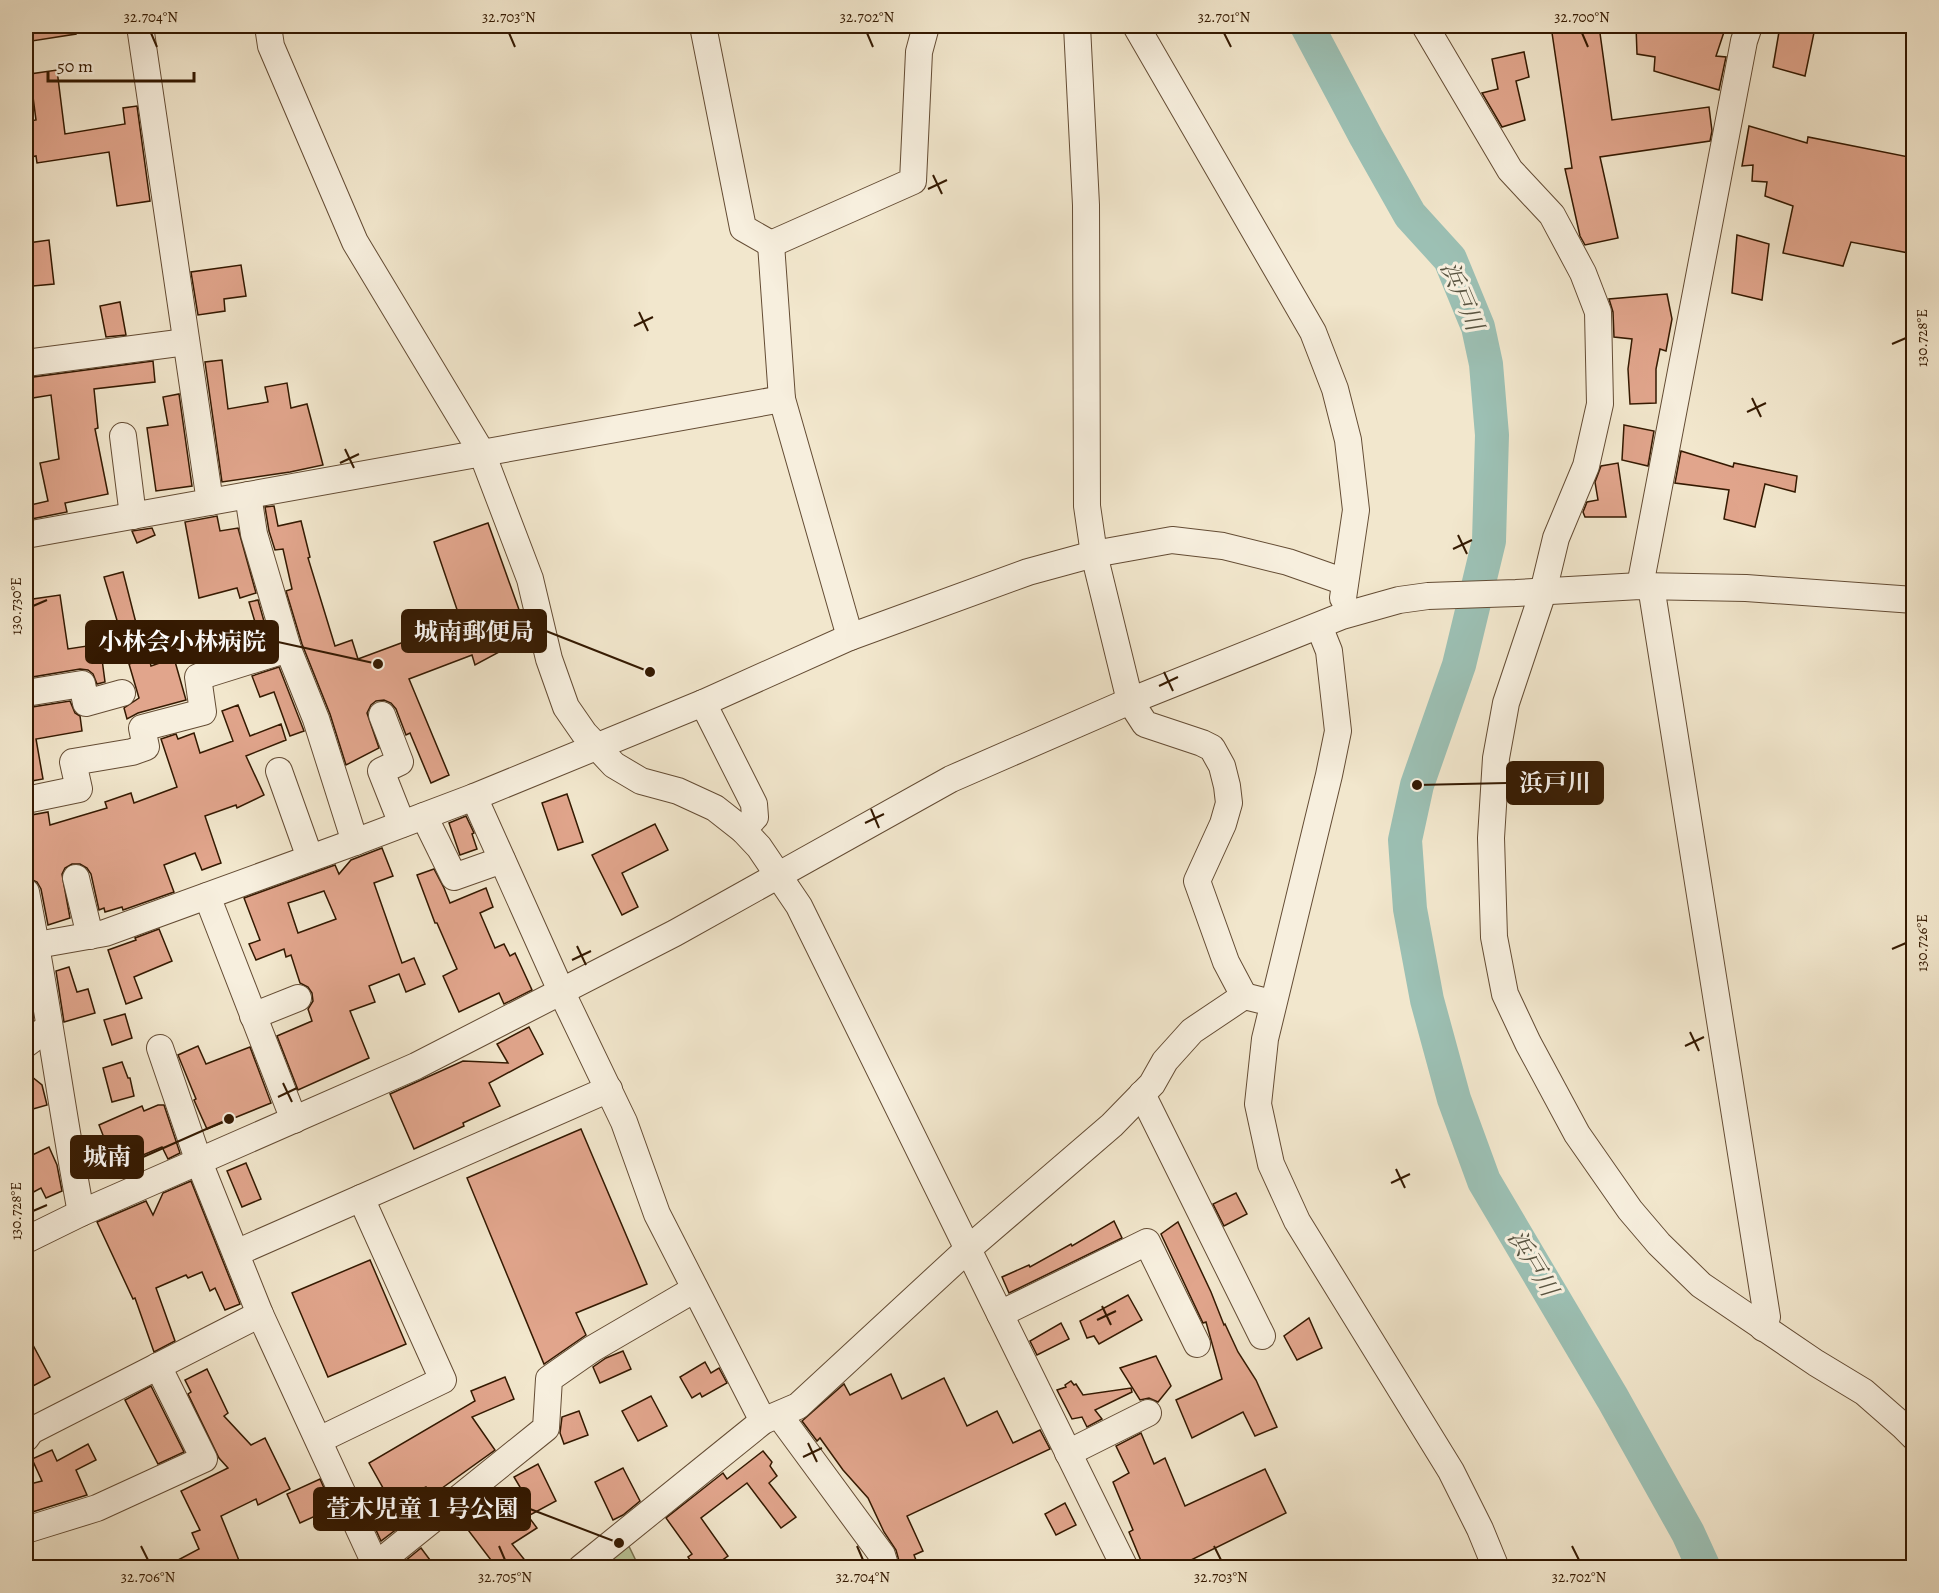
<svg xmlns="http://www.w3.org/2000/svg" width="1939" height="1593" font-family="Alegreya,'Noto Serif JP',serif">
<rect width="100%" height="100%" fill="#f2e7cd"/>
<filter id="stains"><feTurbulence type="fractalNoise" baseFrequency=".00333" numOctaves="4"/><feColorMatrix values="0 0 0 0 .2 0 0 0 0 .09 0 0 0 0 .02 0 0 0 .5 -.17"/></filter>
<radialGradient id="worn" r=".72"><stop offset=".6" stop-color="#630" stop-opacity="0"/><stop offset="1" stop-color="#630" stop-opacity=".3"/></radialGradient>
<path fill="#bac598" stroke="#776f4c" stroke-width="1.5" d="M623 1534 639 1567 581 1568Z"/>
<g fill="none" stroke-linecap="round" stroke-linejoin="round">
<path stroke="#9cc0b4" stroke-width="34" d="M1307 26 1366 137 1410 215 1450 259 1478 327 1486 364 1492 435 1489 541 1459 665 1417 785 1405 840 1410 909 1427 1000 1454 1099 1484 1181 1613 1399 1688 1533 1704 1568"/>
</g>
<g fill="#e1a58c" stroke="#341901" stroke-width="1.5" fill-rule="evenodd">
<path d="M29 26H75L76 34 32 41Z"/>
<path d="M1551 26H1599L1612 120 1709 107 1712 131 1710 141 1600 157 1618 238 1585 245 1580 236 1565 169 1572 168Z"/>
<path d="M1636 26H1726L1716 56 1726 57 1719 90 1654 71 1655 57 1637 54Z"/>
<path d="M1780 26H1801L1815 28 1805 76 1773 67Z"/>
<path d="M1524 52 1529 77 1516 81 1525 120 1502 127 1482 93 1498 89 1492 59Z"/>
<path d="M57 70 65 134 125 124 123 108 137 106 150 201 117 206 109 152 37 163 36 156 26 158V137L32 136 30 121 36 120 30 74Z"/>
<path d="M1749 126 1807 143 1808 137 1914 158V254L1851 242 1843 266 1783 253 1793 206 1765 196 1767 182 1752 181 1753 165 1742 166Z"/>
<path d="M1737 235 1769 244 1762 300 1732 293Z"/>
<path d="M49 240 54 284 33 286 28 243Z"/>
<path d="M241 265 246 296 224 299 225 311 198 315 191 272Z"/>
<path d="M1667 294 1672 319 1666 351 1660 349 1656 369V403L1630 404 1628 369 1632 339 1614 337 1613 312 1609 299Z"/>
<path d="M120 302 126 335 106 337 100 306Z"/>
<path d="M222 360 228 409 268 402 265 387 287 383 291 408 307 404 323 465 290 472 222 482 205 362Z"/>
<path d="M153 361 155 382 94 389 98 428 95 429 108 494 65 503 67 512 26 520V506L48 501 40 463 59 459 51 395 26 399V378Z"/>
<path d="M179 394 192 486 156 491 147 428 168 425 163 397Z"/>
<path d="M1624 425 1654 431 1648 466 1622 460Z"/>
<path d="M1681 451 1733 467 1734 463 1797 476 1795 492 1765 484 1755 527 1724 519 1729 490 1675 483Z"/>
<path d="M1618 463 1626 517H1585L1583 512 1587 502 1598 500 1595 482 1601 466Z"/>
<path d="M274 506 278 526 301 521 310 557 308 558 335 646 352 640 358 659 412 639 417 647 465 633 434 542 488 523 522 618 503 629 512 645 475 665 472 655 409 679 449 775 431 783 410 733 406 735 396 709 391 703 384 700 376 701 371 705 367 713 379 748 346 765 330 714 302 644 286 591 292 589 283 549 275 550 269 531 265 507Z"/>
<path d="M217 516 220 531 238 528 256 593 240 598 237 588 199 598 185 522Z"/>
<path d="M152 528 155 535 137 543 132 531Z"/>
<path d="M123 572 136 623 119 627 104 577Z"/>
<path d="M60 595 68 649 100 644 105 682 97 684 93 674 88 670 80 669 26 678V600Z"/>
<path d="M258 600 269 639 261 642 249 602Z"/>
<path d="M149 658 151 666 174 658 186 700 138 713 127 719 124 708 139 698 129 664Z"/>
<path d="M279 667 304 731 290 736 274 692 260 697 252 676Z"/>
<path d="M70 701 75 713 80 716 82 731 36 739 43 779 26 782V708Z"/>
<path d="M238 705 250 736 281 724 286 740 246 756 264 795 237 808 236 805 205 816 221 863 202 870 195 853 164 865 174 892 123 910 122 907 105 912 104 908 99 910 91 874 87 868 80 864H72L65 868 62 874 70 918 48 925 41 889 37 882 26 877V863L29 862 26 843V816L48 812 50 825 107 808 105 802 131 793 134 803 177 787 161 739 176 734 178 739 194 733 200 753 233 741 222 711Z"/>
<path d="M567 794 583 842 558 850 542 803Z"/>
<path d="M466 816 474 833 472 834 477 849 460 855 449 823Z"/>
<path d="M655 824 668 850 622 873 638 907 622 915 592 855Z"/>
<path d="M382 848 393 876 374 883 402 963 414 958 425 984 406 992 399 974 369 986 375 1002 350 1011 369 1058 298 1090 277 1036 312 1021 308 1009 313 1001 312 993 308 987 300 983 291 955 286 957 284 949 256 960 249 944 260 940 244 898 335 865 339 874 351 860ZM324 891 336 919 298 933 288 903Z"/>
<path d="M434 869 444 888 450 903 486 888 493 907 480 913 495 948 504 944 510 956 515 953 532 990 504 1004 499 993 459 1012 443 976 457 969 437 923H435L417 875Z"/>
<path d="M159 929 172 961 134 977 142 998 126 1004 108 950 136 940 135 938Z"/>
<path d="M69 967 77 992 88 989 95 1013 64 1022 56 971Z"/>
<path d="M29 995 33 1020 26 1026V996Z"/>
<path d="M125 1014 132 1038 112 1045 104 1020Z"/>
<path d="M529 1027 543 1054 489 1083 500 1106 463 1123 464 1126 414 1149 390 1094 463 1061 508 1063 497 1044Z"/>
<path d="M198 1046 206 1064 250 1047 271 1103 207 1129 194 1100 196 1099 178 1055Z"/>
<path d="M122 1062 128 1078H130L134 1096 112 1102 103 1068Z"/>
<path d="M26 1072 42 1085 47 1105 26 1111Z"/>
<path d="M158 1105H164L180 1153 168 1159 162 1147 143 1155 138 1143 110 1153 99 1125 142 1106 144 1111Z"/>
<path d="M581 1129 647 1284 576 1313 586 1335 544 1364 467 1178Z"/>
<path d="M49 1147 57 1165 62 1191 46 1198 41 1188 26 1196V1158Z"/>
<path d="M246 1163 261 1199 242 1207 227 1171Z"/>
<path d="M191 1181 240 1304 225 1310 215 1288 210 1291 202 1272 188 1278 186 1275 156 1288 175 1341 154 1352 135 1298 133 1299 97 1222 146 1201 153 1215 163 1193Z"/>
<path d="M1236 1193 1247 1214 1224 1226 1213 1204Z"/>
<path d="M1114 1221 1122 1238 1009 1293 1002 1277 1029 1265 1030 1267 1071 1244 1072 1246Z"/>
<path d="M1178 1222 1211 1292 1224 1325 1225 1324 1238 1352 1256 1380 1277 1427 1255 1436 1243 1412 1192 1438 1176 1400 1222 1379 1206 1322 1203 1323 1161 1234Z"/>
<path d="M370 1260 406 1344 328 1377 292 1293Z"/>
<path d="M1128 1295 1142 1320 1099 1344 1094 1336 1087 1338 1080 1321Z"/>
<path d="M1309 1318 1322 1348 1297 1360 1284 1336Z"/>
<path d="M1061 1323 1069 1339 1037 1355 1030 1341Z"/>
<path d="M26 1332 50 1377 33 1386 26 1372Z"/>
<path d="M623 1351 631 1369 600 1383 593 1367 606 1358Z"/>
<path d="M1156 1356 1171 1386 1158 1402 1149 1398 1140 1400 1120 1368Z"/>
<path d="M705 1362 711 1373 719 1368 727 1383 702 1397 700 1393 692 1398 680 1377Z"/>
<path d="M207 1369 228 1413 224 1416 251 1445 265 1438 290 1489 258 1505 256 1499 221 1516 242 1568H163L199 1549 192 1533 200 1530 181 1491 228 1468 219 1458 188 1394 191 1392 185 1380Z"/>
<path d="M891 1374 902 1399 944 1378 967 1426 997 1411 1013 1443 1040 1430 1050 1449 907 1516 923 1551 914 1555 919 1568H901L896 1550 884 1532 868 1498 843 1470 820 1438 817 1441 802 1421 844 1384 850 1395Z"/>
<path d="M505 1377 514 1399 472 1417 495 1450 431 1496 426 1487 396 1500 406 1522 381 1541 361 1497 383 1488 369 1463 475 1401 471 1391Z"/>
<path d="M1071 1381 1074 1385 1076 1384 1083 1395 1131 1388 1132 1392 1095 1410 1102 1419 1087 1427 1082 1417 1072 1419 1057 1390 1066 1387 1065 1385Z"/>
<path d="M151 1386 184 1452 158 1464 125 1400Z"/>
<path d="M651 1396 667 1426 638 1441 622 1411Z"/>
<path d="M579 1411 588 1435 564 1444 560 1433 562 1417Z"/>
<path d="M1141 1433 1154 1464 1165 1458 1185 1506 1265 1469 1286 1513 1175 1568H1144L1129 1532 1133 1530 1113 1482 1129 1473 1116 1446Z"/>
<path d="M88 1444 96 1460 76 1470 87 1495 26 1514V1485L42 1481 32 1459 52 1450 57 1461Z"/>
<path d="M763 1451 772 1462 770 1466 777 1476 769 1483 796 1517 781 1528 747 1483 701 1518 728 1556 711 1568H695L688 1557 692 1554 666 1518 723 1473 727 1479Z"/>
<path d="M538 1464 556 1501 528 1516 537 1528 512 1544 531 1568H497L459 1518 470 1509 477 1517 520 1487 514 1477Z"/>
<path d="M623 1468 640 1501 623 1515 613 1520 595 1482Z"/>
<path d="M320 1479 333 1508 300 1523 287 1494Z"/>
<path d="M1065 1503 1076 1525 1056 1535 1045 1514Z"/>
<path d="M421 1548 436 1568H400L399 1566Z"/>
</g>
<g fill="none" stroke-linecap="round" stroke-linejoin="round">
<g stroke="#644c34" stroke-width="28">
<g id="minor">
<path d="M140 26 210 502"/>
<path d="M268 26 271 46 355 242 482 453 530 579 549 659 566 707 584 733 614 765 641 781 678 791 715 808 743 830 759 847 799 906 1125 1568"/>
<path d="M703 26 743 228 771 244"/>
<path d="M1077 26 1086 205 1087 506 1094 554 1130 701 1145 724 1202 743 1212 748 1222 766 1227 786 1229 803 1223 824 1197 881 1226 962 1244 996"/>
<path d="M1136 26 1313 332 1335 389 1348 440 1356 510 1343 598"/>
<path d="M1425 26 1510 170 1552 215 1583 273 1598 312 1600 404 1586 466 1556 538 1543 592 1506 703 1496 758 1491 838 1494 937 1505 994 1528 1043 1577 1134 1630 1210 1659 1244 1701 1285 1816 1363 1864 1392 1904 1427 1914 1437"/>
<path d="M771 244 782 399 850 637"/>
<path d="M771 244 913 181 919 52 926 26"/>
<path d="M26 363 186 342"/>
<path d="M123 436 133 516"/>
<path d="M248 495 254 534 288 649 316 719 355 842"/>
<path d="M26 535 782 399"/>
<path d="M1640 586 1744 41 1749 26"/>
<path d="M1651 586 1767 1317 1763 1328"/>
<path d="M1319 626 1329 651 1338 731 1329 775 1265 1039 1258 1104 1271 1164 1297 1221 1451 1471 1480 1529 1496 1568"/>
<path d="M26 693 82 684 86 703 122 693"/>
<path d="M703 703 754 804 755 817 743 830"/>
<path d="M382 715 400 762 381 771 402 824"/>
<path d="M279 771 310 858"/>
<path d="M474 797 562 993 624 1122 657 1214 763 1421"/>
<path d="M26 800 79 789 73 762 132 752 146 747 142 728 203 712 198 677 288 649"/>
<path d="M424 816 454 877 502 860"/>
<path d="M76 878 90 936"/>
<path d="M26 892C47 998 61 1106 81 1213"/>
<path d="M207 896 294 1120"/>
<path d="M37 945 105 933 355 842 474 797 703 703 850 637 1028 572 1094 554 1172 540 1223 546 1288 562 1345 582"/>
<path d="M253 1016 298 998"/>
<path d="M26 1044 49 1027"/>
<path d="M160 1048 199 1162 260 1314 377 1568"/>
<path d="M1142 1094 1262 1336"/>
<path d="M26 1240 81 1213 416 1066 675 933 951 779 1130 701 1342 616 1399 600 1428 596 1516 593 1640 586 1746 588 1914 600"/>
<path d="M236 1253 609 1089"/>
<path d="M1000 1314 1147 1242 1197 1344"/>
<path d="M779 1415 882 1555 886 1568"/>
<path d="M26 1438 31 1431 260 1314"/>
<path d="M319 1440 443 1380 361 1198"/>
<path d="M1068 1453 1148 1413"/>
<path d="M26 1530 97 1508 204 1459 158 1366"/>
<path d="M376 1565 546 1428 549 1379 592 1349 695 1289"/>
<path d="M581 1568 763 1421 798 1406 968 1249 1112 1125 1152 1084 1165 1061 1192 1031 1244 996 1260 1000"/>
</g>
</g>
<use href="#minor" stroke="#f7efde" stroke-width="26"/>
</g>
<path fill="none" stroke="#341901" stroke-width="2" d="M151 33 157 47M509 33 515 47M867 33 873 47M1224 33 1231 47M1582 33 1588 47M933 175 942 194M928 189 947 180M639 312 648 331M634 326 653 317M1892 344 1906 338M1752 398 1761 417M1747 412 1766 403M345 449 354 468M340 463 359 454M1458 535 1467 554M1453 549 1472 540M33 606 47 600M1164 672 1173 691M1159 686 1178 677M871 809 879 828M865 823 884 814M577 946 586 965M1892 949 1906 943M572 960 591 951M1690 1032 1699 1051M1685 1046 1704 1037M283 1083 292 1102M278 1097 297 1088M1396 1169 1405 1188M1391 1183 1410 1174M33 1211 47 1205M1102 1306 1111 1325M1097 1320 1116 1311M808 1443 817 1462M803 1457 822 1448M141 1546 148 1560M499 1546 505 1560M857 1546 863 1560M1214 1546 1221 1560M1572 1546 1579 1560"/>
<g text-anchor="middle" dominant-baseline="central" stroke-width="6" stroke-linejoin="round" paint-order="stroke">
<g font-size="24" font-style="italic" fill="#585340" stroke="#f7efde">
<text transform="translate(1462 296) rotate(67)">浜戸川</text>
<text transform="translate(1533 1263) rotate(59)">浜戸川</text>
</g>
</g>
<path fill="none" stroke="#341901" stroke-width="2" d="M650 672L546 631M378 664L278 642M1417 785L1507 783M229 1119L143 1157M619 1543L530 1509"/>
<g fill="#341901" stroke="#f7efde" stroke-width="2">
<circle cx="650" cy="672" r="6"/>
<circle cx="378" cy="664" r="6"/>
<circle cx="1417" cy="785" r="6"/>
<circle cx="229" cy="1119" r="6"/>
<circle cx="619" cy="1543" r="6"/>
</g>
<g fill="#341901" stroke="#341901" stroke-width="2">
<rect x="402" y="610" width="144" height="42" rx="6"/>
<rect x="86" y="621" width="192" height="42" rx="6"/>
<rect x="1507" y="762" width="96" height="42" rx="6"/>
<rect x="71" y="1136" width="72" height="42" rx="6"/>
<rect x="314" y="1488" width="216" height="42" rx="6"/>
</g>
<g font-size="24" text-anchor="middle" font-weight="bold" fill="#fff">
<text x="474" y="640">城南郵便局</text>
<text x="182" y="650">小林会小林病院</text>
<text x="1555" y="791">浜戸川</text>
<text x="107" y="1165">城南</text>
<text x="422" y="1517">萱木児童１号公園</text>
</g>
<rect width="1939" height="1593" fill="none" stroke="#f2e7cd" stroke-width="66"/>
<path d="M48 72v9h146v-9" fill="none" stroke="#341901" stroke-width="3"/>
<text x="57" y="72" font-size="18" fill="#341901" stroke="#f7efde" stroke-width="4.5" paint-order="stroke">50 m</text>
<rect x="33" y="33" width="1873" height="1527" fill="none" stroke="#341901" stroke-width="2"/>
<g font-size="15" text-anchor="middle" fill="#341901">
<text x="151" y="22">32.704°N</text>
<text x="509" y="22">32.703°N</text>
<text x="867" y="22">32.702°N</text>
<text x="1224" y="22">32.701°N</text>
<text x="1582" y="22">32.700°N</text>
<text transform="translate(1922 338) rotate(-90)" y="5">130.728°E</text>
<text transform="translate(16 606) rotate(-90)" y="5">130.730°E</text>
<text transform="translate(1922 943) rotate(-90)" y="5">130.726°E</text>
<text transform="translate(16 1211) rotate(-90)" y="5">130.728°E</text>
<text x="148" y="1582">32.706°N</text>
<text x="505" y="1582">32.705°N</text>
<text x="863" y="1582">32.704°N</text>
<text x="1221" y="1582">32.703°N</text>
<text x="1579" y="1582">32.702°N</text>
</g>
<rect width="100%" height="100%" filter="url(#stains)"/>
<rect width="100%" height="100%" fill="url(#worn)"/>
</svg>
